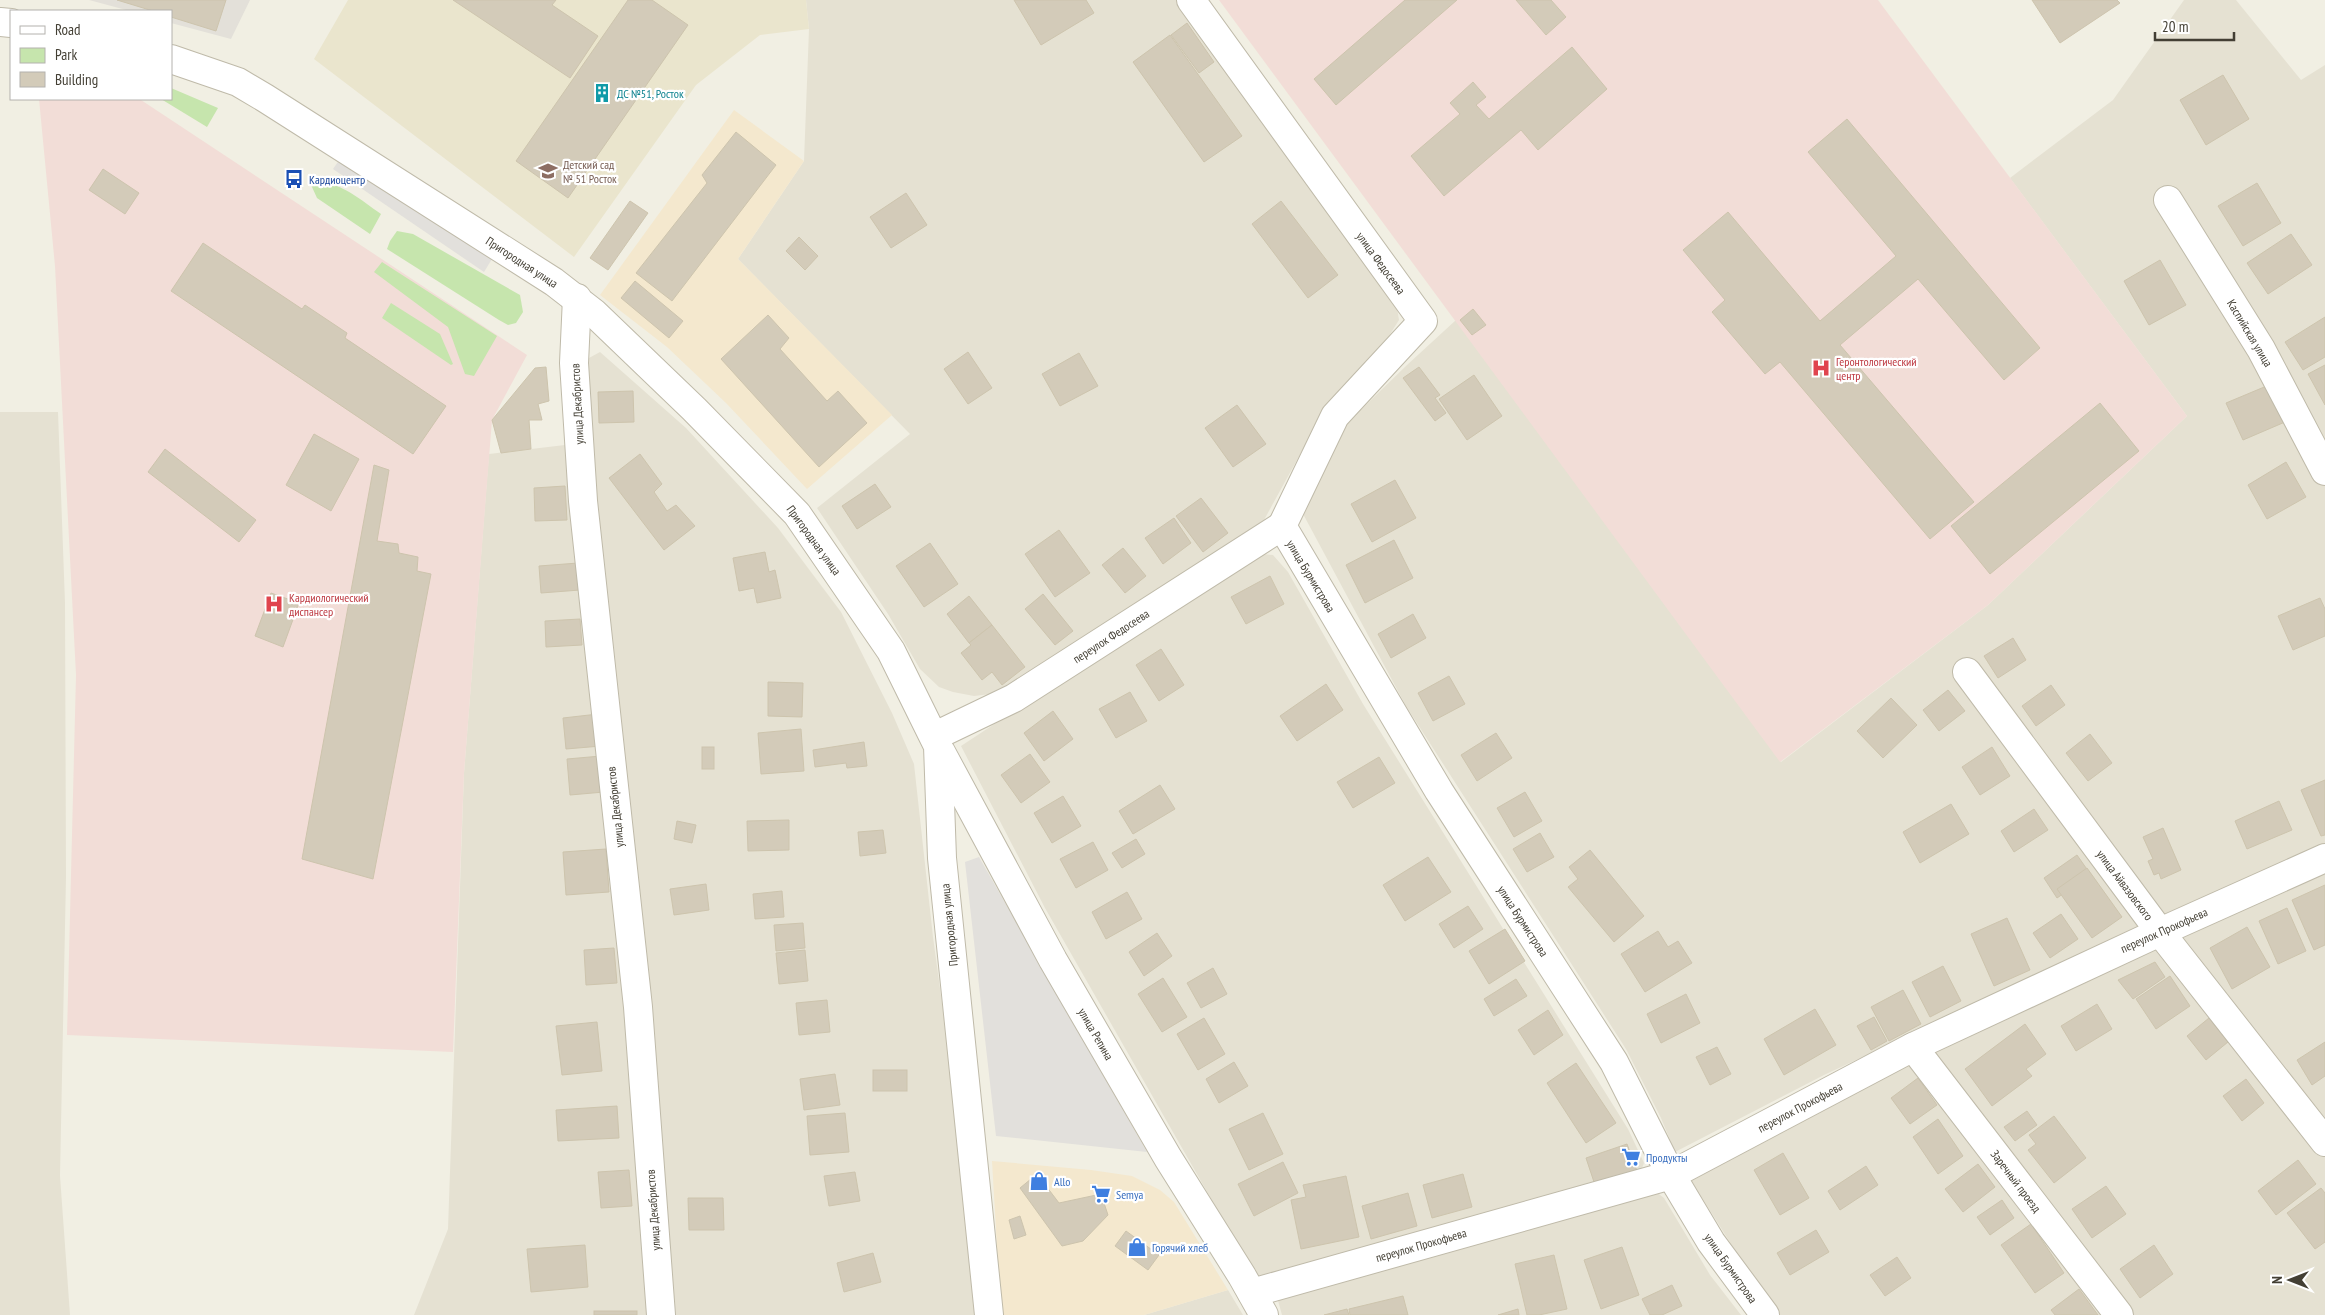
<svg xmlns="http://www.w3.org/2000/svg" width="2325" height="1315" font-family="'PT Sans Narrow',sans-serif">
<rect width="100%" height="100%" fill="#f1efe3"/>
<g fill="#e5e1d2">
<path d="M806 0H1182L1395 296 1399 320 1382 347 1330 400 1264 520 1156 595 999 693 974 696 953 692 939 687 920 669 888 614 817 508 910 434 738 259 804 161 809 29Z"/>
<path d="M2184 0H2236L2301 80 2325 65V845L2181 908 1824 1075 1675 1152 1661 1118 1626 1049 1406 706 1302 512 1339 431 1407 365 1456 320 1781 762 1988 605 2187 416 2010 178 2113 100Z"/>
<path d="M600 352 686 428 778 528 841 612 892 713 914 764 933 937 958 1121 977 1315H669L582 391 589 358Z"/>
<path d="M0 412H58L65 603 66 877 60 1176 70 1315H0Z"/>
<path d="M565 445 576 503 595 665 652 1315H414L448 1229 464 773 489 454Z"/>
<path d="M1254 553 1273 555 1288 572 1363 704 1628 1129 1644 1163 1640 1173 1258 1281 1045 908 961 746Z"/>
<path d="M2325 874V1121L2180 939 2272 895Z"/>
<path d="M2152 943 2170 953 2325 1157V1315H1780L1748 1271 1689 1177 1889 1072Z"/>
<path d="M1655 1191 1664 1198 1710 1275 1741 1315H1282L1277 1297Z"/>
<path d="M1228 1290 1243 1315H1144Z"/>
</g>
<g fill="#f4e8ce">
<path d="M734 110 804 161 738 259 892 415 807 489 726 403 667 347 600 295Z"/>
<path d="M992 1161 1091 1170 1132 1176 1160 1190 1174 1202 1228 1290 1144 1315H1001Z"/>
</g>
<path fill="#e3e0d9" d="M89 0H250L231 39 171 23V11H130Z"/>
<path fill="#eae5cd" d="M348 0H806L809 29 760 35 696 85 574 257 314 59Z"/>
<g fill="#f2ddd7">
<path d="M1219 0H1878L2187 416 1988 605 1780 762Z"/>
<path d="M39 99 141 100 527 355 492 420 464 773 453 1052 67 1035 76 675 55 266Z"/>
</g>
<g fill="#c6e5ad">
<path d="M171 88 218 108 207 127 161 99H171Z"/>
<path d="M317 181C342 183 361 200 381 214L370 234 317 198 312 187Z"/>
<path d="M397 231 413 234 520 295 523 312 516 323 508 325 499 320 387 249 390 241Z"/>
<path d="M382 262 497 336 474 376 465 374 448 327 374 272Z"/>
<path d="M391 303 440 334 453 364 451 365 382 318Z"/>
</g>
<g fill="#e2e0dc">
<path d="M345 152 495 254 484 272 333 169Z"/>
<path d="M979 857 1147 1152 996 1136 965 862Z"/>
</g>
<g fill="#d3cbb9" stroke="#cdc4ad">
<path d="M117 0H226L216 31 171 17V11H153Z"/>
<path d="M453 0H556L552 5 598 36 570 78Z"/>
<path d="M628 0H652L688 25 568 198 516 161Z"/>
<path d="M1014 0H1086L1094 13 1041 45Z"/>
<path d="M1405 0H1457L1336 105 1314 79Z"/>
<path d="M1516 0H1551L1566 17 1546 35Z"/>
<path d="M2032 0H2117L2120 3 2060 43Z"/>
<path d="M1187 23 1214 62 1199 73 1171 35Z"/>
<path d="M1170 35 1242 136 1204 162 1133 62Z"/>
<path d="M1572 47 1607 89 1538 150 1521 130 1444 196 1411 156 1460 114 1450 103 1473 82 1486 97 1476 105 1489 119Z"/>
<path d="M2223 75 2249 119 2206 145 2180 100Z"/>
<path d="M1847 119 2040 348 2004 380 1918 279 1840 345 1974 502 1930 539 1780 362 1765 374 1712 312 1725 300 1683 250 1728 212 1820 321 1896 256 1808 152Z"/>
<path d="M736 132 776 165 672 301 636 273 707 183 702 175Z"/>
<path d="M103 169 139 193 125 214 89 190Z"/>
<path d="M2257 183 2281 223 2243 246 2218 206Z"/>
<path d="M906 193 927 225 891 248 870 217Z"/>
<path d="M630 201 648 213 608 270 590 258Z"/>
<path d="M1281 201 1338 275 1308 298 1252 224Z"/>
<path d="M2291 234 2312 265 2268 294 2247 263Z"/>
<path d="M799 237 818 256 805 270 786 251Z"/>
<path d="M203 243 302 309 305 305 347 333 345 338 446 406 413 454 171 291Z"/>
<path d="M2160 260 2186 305 2149 325 2124 281Z"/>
<path d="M635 281 683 321 669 338 621 298Z"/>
<path d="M1473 309 1486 325 1472 335 1460 320Z"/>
<path d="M768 315 789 338 780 349 827 401 838 391 867 423 819 467 721 359Z"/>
<path d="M2325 317V357L2303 370 2285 342Z"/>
<path d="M968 352 992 388 968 404 944 369Z"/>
<path d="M1079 353 1098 386 1060 406 1042 374Z"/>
<path d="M2325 365V405L2308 374Z"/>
<path d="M546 367 549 401 538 404 542 420H529L531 449 501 453 492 420 535 368Z"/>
<path d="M1419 367 1440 395 1435 398 1446 413 1435 421 1403 378Z"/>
<path d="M1474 375 1502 416 1467 440 1439 399Z"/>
<path d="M2269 385 2285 422 2243 440 2226 403Z"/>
<path d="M633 391 634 422 599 423 598 392Z"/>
<path d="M2100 403 2139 451 1990 574 1951 526Z"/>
<path d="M1237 405 1266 444 1233 467 1205 428Z"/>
<path d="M314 434 359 459 331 511 286 485Z"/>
<path d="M165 449 256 520 239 542 148 472Z"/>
<path d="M640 454 662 484 654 492 667 511 676 505 695 526 664 550 609 478Z"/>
<path d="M2286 462 2306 497 2267 519 2248 485Z"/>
<path d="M374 465 389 470 377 541 398 544 399 553 418 557 417 571 431 574 373 879 302 859Z"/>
<path d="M1395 480 1416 518 1372 542 1351 504Z"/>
<path d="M875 484 891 507 857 529 842 506Z"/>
<path d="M565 486 567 520 535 521 534 488Z"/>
<path d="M1201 498 1228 533 1203 552 1176 516Z"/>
<path d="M1174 518 1191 543 1163 564 1145 538Z"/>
<path d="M1059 530 1090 573 1055 597 1025 554Z"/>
<path d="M1394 540 1413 578 1365 603 1346 565Z"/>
<path d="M930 543 958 584 924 607 896 566Z"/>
<path d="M1123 548 1146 576 1125 593 1102 565Z"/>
<path d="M765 552 769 572 775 570 781 598 757 603 754 588 739 591 733 558Z"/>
<path d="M578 563 580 590 541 593 539 566Z"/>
<path d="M1270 576 1284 604 1246 624 1231 597Z"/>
<path d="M271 593 299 603 283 647 255 636Z"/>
<path d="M1043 594 1073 631 1055 645 1025 609Z"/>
<path d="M969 596 992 625 969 643 947 614Z"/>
<path d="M2320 598 2325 609V636L2293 650 2278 616Z"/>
<path d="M1413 614 1426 638 1391 658 1378 634Z"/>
<path d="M580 619 582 645 546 647 545 621Z"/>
<path d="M992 625 1025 667 1002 685 992 672 982 680 961 653 971 645 969 643Z"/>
<path d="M2013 638 2026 660 1998 678 1984 656Z"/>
<path d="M1161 649 1184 685 1159 701 1136 665Z"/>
<path d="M1449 676 1465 704 1433 721 1418 693Z"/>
<path d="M768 682 803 683 802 717 768 716Z"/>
<path d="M1326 684 1343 710 1297 741 1280 716Z"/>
<path d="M2051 685 2065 705 2036 726 2022 706Z"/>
<path d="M1948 690 1965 711 1939 731 1923 710Z"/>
<path d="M1130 692 1147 721 1116 738 1099 709Z"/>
<path d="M1891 698 1917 725 1883 758 1857 731Z"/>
<path d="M1053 711 1073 739 1044 761 1024 733Z"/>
<path d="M598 714 601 746 566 749 563 718Z"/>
<path d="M801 729 804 771 761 774 758 733Z"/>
<path d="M1496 733 1512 758 1477 781 1461 755Z"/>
<path d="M2090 734 2112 763 2088 781 2066 753Z"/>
<path d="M864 742 867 766 847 768 846 763 815 767 813 750Z"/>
<rect x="702" y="747" width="12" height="22"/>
<path d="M1992 747 2010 776 1980 795 1962 767Z"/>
<path d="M1030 754 1050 782 1021 803 1001 775Z"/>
<path d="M601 756 604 792 570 795 567 759Z"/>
<path d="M1379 757 1395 783 1353 808 1337 782Z"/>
<path d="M2325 780V835L2321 836 2301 790Z"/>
<path d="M1160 785 1175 809 1133 834 1119 811Z"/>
<path d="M1525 792 1542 821 1514 837 1497 808Z"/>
<path d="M1063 796 1081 826 1052 843 1034 813Z"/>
<path d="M2279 801 2292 830 2247 849 2235 821Z"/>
<path d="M1951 804 1969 834 1920 863 1903 832Z"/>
<path d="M2034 809 2048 830 2014 852 2001 831Z"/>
<path d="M789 820V850L748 851 747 821Z"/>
<path d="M677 821 696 825 692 843 674 839Z"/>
<path d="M2163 828 2181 870 2161 879 2159 873 2154 875 2148 861 2153 859 2143 837Z"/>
<path d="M883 830 886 853 860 856 858 832Z"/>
<path d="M1540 833 1554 857 1527 872 1513 849Z"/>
<path d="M1136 839 1145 854 1122 868 1112 853Z"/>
<path d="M1093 842 1108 870 1076 888 1060 859Z"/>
<path d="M606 849 609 892 566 895 563 852Z"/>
<path d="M1590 850 1644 916 1614 942 1568 887 1578 879 1569 867Z"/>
<path d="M2077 855 2091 875 2057 898 2044 878Z"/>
<path d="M1428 857 1451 892 1405 921 1383 885Z"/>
<path d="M2087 868 2122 917 2092 938 2057 889Z"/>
<path d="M706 884 709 910 674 915 670 889Z"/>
<path d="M2325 885V945L2314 950 2292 900Z"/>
<path d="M782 891 784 917 755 919 753 894Z"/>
<path d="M1127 892 1142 919 1106 939 1092 912Z"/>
<path d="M1468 906 1483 929 1454 948 1439 924Z"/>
<path d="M2287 908 2306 951 2278 964 2259 921Z"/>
<path d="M2061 914 2078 939 2050 958 2033 933Z"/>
<path d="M2007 918 2030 970 1994 986 1971 934Z"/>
<path d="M803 923 805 948 776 951 774 925Z"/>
<path d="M2247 927 2270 967 2232 989 2210 948Z"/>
<path d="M1505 929 1525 961 1489 984 1469 951Z"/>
<path d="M1658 931 1668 947 1678 941 1692 963 1645 992 1621 954Z"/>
<path d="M1157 933 1172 956 1144 976 1129 952Z"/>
<path d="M614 948 617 983 586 985 584 950Z"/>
<path d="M805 950 808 981 779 984 776 953Z"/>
<path d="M2155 962 2165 977 2133 999 2118 980Z"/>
<path d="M1943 966 1961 1001 1930 1017 1912 982Z"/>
<path d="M1213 968 1227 994 1201 1008 1187 983Z"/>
<path d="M2170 976 2190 1006 2156 1029 2136 999Z"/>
<path d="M1163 978 1187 1017 1162 1032 1138 994Z"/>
<path d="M1516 979 1527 996 1494 1016 1484 999Z"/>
<path d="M1903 990 1921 1024 1889 1041 1871 1007Z"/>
<path d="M1686 994 1700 1023 1661 1043 1647 1014Z"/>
<path d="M827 1000 830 1032 799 1035 796 1003Z"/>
<path d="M2097 1004 2112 1029 2076 1051 2061 1026Z"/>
<path d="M1815 1009 1836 1045 1784 1075 1764 1039Z"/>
<path d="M1548 1010 1563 1035 1534 1055 1518 1030Z"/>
<path d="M1874 1017 1887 1041 1871 1050 1857 1026Z"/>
<path d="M1204 1018 1225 1054 1198 1070 1177 1034Z"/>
<path d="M2209 1018 2228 1042 2206 1060 2187 1036Z"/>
<path d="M597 1022 602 1071 562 1075 556 1026Z"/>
<path d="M2025 1024 2046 1054 2026 1069 2032 1076 1992 1106 1965 1069Z"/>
<path d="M2325 1042V1076L2312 1085 2297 1060Z"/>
<path d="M1717 1047 1731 1074 1710 1085 1696 1057Z"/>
<path d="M1234 1062 1248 1086 1219 1103 1206 1079Z"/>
<path d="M1576 1063 1616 1123 1586 1143 1547 1083Z"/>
<rect x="873" y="1070" width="34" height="21"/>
<path d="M835 1074 840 1105 804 1110 800 1079Z"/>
<path d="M1918 1078 1937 1105 1910 1124 1891 1098Z"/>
<path d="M2246 1079 2264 1103 2242 1121 2223 1096Z"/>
<path d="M617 1106 619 1138 558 1141 556 1110Z"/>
<path d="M2027 1111 2037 1125 2015 1141 2004 1127Z"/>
<path d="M845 1113 849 1152 810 1155 807 1116Z"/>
<path d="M1263 1113 1283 1154 1249 1170 1229 1129Z"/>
<path d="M2054 1116 2086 1158 2054 1183 2028 1150 2036 1144 2029 1135Z"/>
<path d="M1938 1119 1963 1156 1938 1174 1913 1137Z"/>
<path d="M1627 1144 1637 1171 1595 1185 1586 1158Z"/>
<path d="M1783 1153 1809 1198 1780 1215 1754 1170Z"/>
<path d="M2298 1160 2316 1184 2276 1215 2258 1191Z"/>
<path d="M1283 1162 1298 1193 1254 1216 1238 1184Z"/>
<path d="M1978 1164 1995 1187 1963 1212 1945 1189Z"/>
<path d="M1866 1166 1878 1185 1840 1210 1828 1191Z"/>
<path d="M629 1170 632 1206 601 1208 598 1172Z"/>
<path d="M855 1172 860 1201 829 1206 824 1176Z"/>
<path d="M1037 1174 1059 1203 1101 1194 1108 1215 1083 1241 1062 1246 1020 1188Z"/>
<path d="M1463 1174 1472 1207 1432 1218 1423 1185Z"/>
<path d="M1346 1176 1359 1237 1301 1249 1291 1200 1306 1197 1303 1185Z"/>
<path d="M2106 1186 2126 1214 2092 1238 2072 1209Z"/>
<path d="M2321 1188 2325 1193V1242L2315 1249 2287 1213Z"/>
<path d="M1408 1193 1417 1226 1371 1239 1362 1206Z"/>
<path d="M688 1198H723L724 1230H689Z"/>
<path d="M2002 1200 2014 1218 1990 1235 1977 1217Z"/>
<path d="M1020 1216 1026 1235 1014 1239 1009 1220Z"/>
<path d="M2031 1224 2064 1273 2035 1293 2001 1245Z"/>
<path d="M1816 1230 1829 1252 1790 1275 1777 1253Z"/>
<path d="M1126 1231 1159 1255 1148 1270 1115 1246Z"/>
<path d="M585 1245 588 1287 531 1292 527 1249Z"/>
<path d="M2154 1245 2173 1274 2140 1298 2120 1269Z"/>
<path d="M1622 1247 1639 1295 1601 1309 1584 1260Z"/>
<path d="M873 1253 881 1282 844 1292 837 1263Z"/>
<path d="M1554 1255 1567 1309 1539 1315H1527L1515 1264Z"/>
<path d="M1897 1257 1911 1278 1885 1296 1870 1275Z"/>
<path d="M1672 1285 1682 1306 1662 1315H1650L1642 1299Z"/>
<path d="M2079 1289 2098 1315H2055L2051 1310Z"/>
<path d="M1403 1296 1408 1315H1350L1349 1309Z"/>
<path d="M1347 1309 1349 1315H1324Z"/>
<path d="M1518 1309 1519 1315H1498Z"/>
<rect x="594" y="1311" width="43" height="4"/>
</g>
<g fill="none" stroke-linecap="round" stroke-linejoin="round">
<g stroke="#bfbaa9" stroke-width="30">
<g id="minor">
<path d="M1191 0 1423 321 1335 416 1282 526"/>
<path d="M0 22 11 23"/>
<path d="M171 59 238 82 265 98 554 282 594 313 694 409 797 514 891 651 938 746 942 858 989 1315"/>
<path d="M2168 200 2261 349 2325 471"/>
<path d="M577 298 574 363 583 501 638 1007 661 1315"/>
<path d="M1282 526 1439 791 1614 1062 1671 1175 1711 1242 1765 1315"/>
<path d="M1967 672 2160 932 2325 1142"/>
<path d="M935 736 1014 698 1282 526"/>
<path d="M941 752 1053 960 1168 1158 1242 1276 1264 1315"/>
<path d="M1913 1047 2119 1315"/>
<path d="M1252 1293 1671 1175 1913 1047 2160 932 2325 858"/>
</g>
</g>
<use href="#minor" stroke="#fff" stroke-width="28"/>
</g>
<defs>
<g id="building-bare" transform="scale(1.5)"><path d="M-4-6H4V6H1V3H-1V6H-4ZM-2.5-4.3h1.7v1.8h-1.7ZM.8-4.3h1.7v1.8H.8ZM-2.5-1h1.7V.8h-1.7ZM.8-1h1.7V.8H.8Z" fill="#0f9aa8" stroke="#fff" stroke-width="2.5" paint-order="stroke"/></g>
<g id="school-bare" transform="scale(1.5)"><path d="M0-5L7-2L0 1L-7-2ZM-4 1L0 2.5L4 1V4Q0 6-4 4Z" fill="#8d6e63" stroke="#fff" stroke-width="2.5" paint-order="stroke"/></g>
<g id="bus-bare" transform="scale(1.5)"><path d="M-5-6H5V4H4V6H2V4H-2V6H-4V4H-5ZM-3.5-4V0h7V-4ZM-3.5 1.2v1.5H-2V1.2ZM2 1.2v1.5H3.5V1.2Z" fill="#1a4fb4" stroke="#fff" stroke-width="2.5" paint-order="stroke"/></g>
<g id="hospital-bare" transform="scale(1.5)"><path d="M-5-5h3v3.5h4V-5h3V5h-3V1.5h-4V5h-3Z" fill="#e0444e" stroke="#fff" stroke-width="2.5" paint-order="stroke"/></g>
<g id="supermarket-bare" transform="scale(1.5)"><path d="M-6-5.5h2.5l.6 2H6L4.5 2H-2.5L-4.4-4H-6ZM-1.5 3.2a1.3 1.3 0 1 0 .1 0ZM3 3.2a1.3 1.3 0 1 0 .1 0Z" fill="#3f7fe0" stroke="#fff" stroke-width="2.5" paint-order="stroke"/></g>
<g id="shop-bare" transform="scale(1.5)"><path d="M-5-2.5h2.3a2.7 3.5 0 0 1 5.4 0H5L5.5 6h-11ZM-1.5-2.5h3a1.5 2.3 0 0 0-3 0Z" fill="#3f7fe0" stroke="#fff" stroke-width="2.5" paint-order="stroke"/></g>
</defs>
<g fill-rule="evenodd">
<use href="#building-bare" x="602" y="93"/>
<use href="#school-bare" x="548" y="171"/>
<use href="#bus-bare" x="294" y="179"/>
<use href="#hospital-bare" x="1821" y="368"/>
<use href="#hospital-bare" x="274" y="604"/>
<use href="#supermarket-bare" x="1631" y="1157"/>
<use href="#shop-bare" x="1039" y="1181"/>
<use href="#supermarket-bare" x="1101" y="1194"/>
<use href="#shop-bare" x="1137" y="1247"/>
</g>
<g text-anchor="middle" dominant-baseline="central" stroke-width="4.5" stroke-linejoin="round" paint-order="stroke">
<g font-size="12" fill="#0d838f" stroke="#fff" text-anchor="start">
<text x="617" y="93">ДС №51, Росток</text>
</g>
<g font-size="12" fill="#785e54" stroke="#fff" text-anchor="start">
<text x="563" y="164">Детский сад<tspan x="563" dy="14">№ 51 Росток</tspan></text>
</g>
<g font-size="12" fill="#164399" stroke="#fff" text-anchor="start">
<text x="309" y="179">Кардиоцентр</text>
</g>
<g font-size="12" fill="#433f34" stroke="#fff">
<text transform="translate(522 262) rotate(33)">Пригородная улица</text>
<text transform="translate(1381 263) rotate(54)">улица Федосеева</text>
<text transform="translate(2250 333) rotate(59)">Каспийская улица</text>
<text transform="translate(577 404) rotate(-93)">улица Декабристов</text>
<text transform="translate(814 540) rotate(54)">Пригородная улица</text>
<text transform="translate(1311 576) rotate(59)">улица Бурмистрова</text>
<text transform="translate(1111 636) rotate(-33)">переулок Федосеева</text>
<text transform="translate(615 807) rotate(-96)">улица Декабристов</text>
<text transform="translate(2125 885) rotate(53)">улица Айвазовского</text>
<text transform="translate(1523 921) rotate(57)">улица Бурмистрова</text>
<text transform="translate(949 925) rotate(-96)">Пригородная улица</text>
<text transform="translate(2164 930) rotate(-24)">переулок Прокофьева</text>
<text transform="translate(1096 1034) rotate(60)">улица Репина</text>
<text transform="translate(1800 1107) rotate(-28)">переулок Прокофьева</text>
<text transform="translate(2016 1181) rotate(53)">Заречный проезд</text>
<text transform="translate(653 1210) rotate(-94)">улица Декабристов</text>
<text transform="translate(1421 1245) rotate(-16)">переулок Прокофьева</text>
<text transform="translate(1731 1268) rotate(55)">улица Бурмистрова</text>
</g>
<g font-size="12" fill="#be3a42" stroke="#fff" text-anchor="start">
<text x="1836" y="361">Геронтологический<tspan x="1836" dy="14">центр</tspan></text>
<text x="289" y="597">Кардиологический<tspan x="289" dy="14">диспансер</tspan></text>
</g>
<g font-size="12" fill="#366cbe" stroke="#fff" text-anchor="start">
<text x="1646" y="1157">Продукты</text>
<text x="1054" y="1181">Allo</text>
<text x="1116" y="1194">Semya</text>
<text x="1152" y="1247">Горячий хлеб</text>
</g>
</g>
<rect x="10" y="10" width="162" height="90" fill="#ffffff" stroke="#b4b2ae"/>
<rect x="20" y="26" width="25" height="8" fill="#ffffff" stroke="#b4b2ae"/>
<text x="55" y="35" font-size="15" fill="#433f34">Road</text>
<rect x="20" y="48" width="25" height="15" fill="#c6e5ad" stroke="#b4b2ae"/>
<text x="55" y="60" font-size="15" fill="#433f34">Park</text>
<rect x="20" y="72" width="25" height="15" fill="#d3cbb9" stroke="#b4b2ae"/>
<text x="55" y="85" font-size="15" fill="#433f34">Building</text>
<g transform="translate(2290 1280) rotate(270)" stroke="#ffffff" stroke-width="4" paint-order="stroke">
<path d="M0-4L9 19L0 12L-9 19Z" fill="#433f34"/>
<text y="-8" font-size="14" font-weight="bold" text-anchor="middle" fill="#433f34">N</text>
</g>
<path d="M2155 32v8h79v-8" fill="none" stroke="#433f34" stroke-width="2.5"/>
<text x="2162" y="32" font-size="15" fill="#433f34" stroke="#ffffff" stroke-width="4" paint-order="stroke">20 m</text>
</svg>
